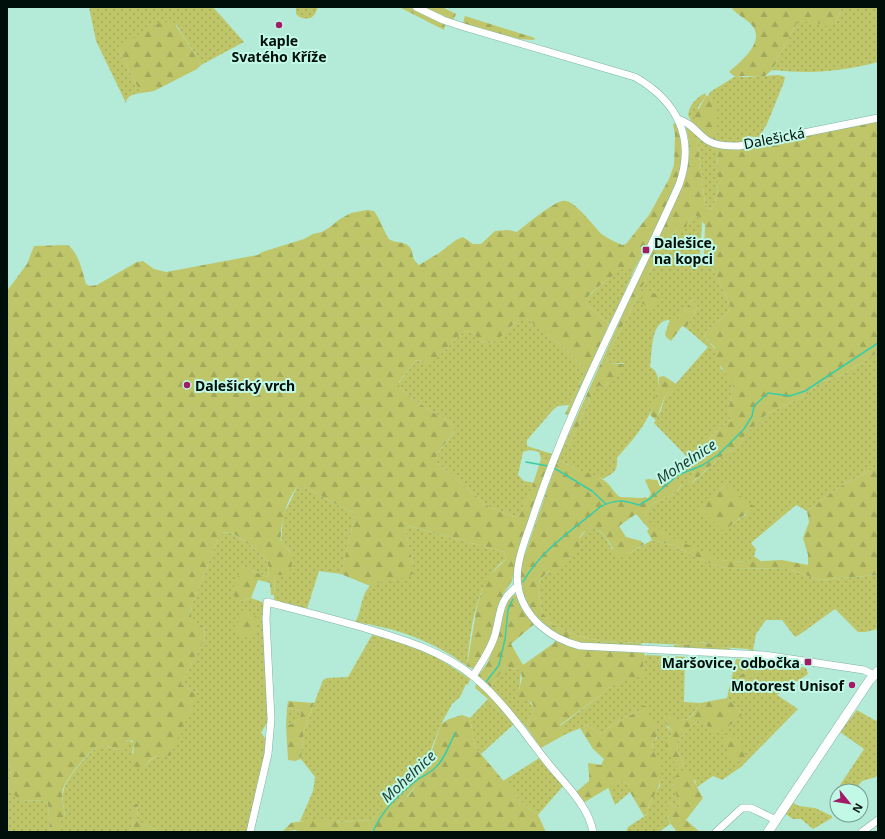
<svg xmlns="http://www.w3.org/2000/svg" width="885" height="839" font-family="'Noto Sans',sans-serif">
<defs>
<pattern id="green-dots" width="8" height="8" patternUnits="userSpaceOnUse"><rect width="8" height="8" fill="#bfc66a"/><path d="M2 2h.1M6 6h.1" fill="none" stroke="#a2a95b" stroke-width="1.8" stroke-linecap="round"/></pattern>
<pattern id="forest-firs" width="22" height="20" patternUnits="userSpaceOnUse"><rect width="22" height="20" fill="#bfc66a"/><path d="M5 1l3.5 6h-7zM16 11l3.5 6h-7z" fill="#a2a95b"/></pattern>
</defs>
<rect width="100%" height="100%" fill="#b4ebd8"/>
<g fill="url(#green-dots)" fill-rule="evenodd">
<path d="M89 7H213L244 42 201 65C195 51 184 39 177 25L117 48 141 93C134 94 127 95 126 103L96 41Z"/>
<path d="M296 7H318L315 14 311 18C304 19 301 19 296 14Z"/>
<path d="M842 7H878V62C838 72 813 74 772 70L798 21 835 24Z"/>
<path d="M779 75 785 77 784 82 767 124 759 137H755L747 136V142L740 144 712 141 715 107 709 95 710 92 736 76 744 77Z"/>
<path d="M705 93 706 96 698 107 699 130 692 123 688 115C690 104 695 99 705 93Z"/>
<path d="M697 136 717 147C717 162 722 198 711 209L708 208 705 204Z"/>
<path d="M694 215 701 219 702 224 700 255H704L718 279 731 307C725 319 709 324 704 336L715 349 721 369 726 373 732 383 733 386 729 406 731 420 718 430 706 441 700 449 696 459 698 463 693 473 692 483 722 456 739 446 748 431 768 413 790 403 806 395 819 383 842 375 878 352V466L841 486 807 511 796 505 751 543 756 549 754 556 762 562C748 562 734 562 721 560 707 557 653 532 647 520 646 518 646 516 645 514L652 504 676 493 682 485 673 475 690 460 654 423 661 410 665 396 708 347 686 328 698 307 692 300 678 319C673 319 665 319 660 324 651 332 652 355 650 367 666 375 655 403 649 415 641 431 628 445 617 458 618 472 613 473 603 479 589 473 574 470 562 461L556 464 565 443 569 445 579 425 594 389 598 385 608 384 624 363 611 364 606 360 617 336 627 318 665 240 687 223ZM725 485 747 514 723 530 701 509Z"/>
<path d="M626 266 635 268 619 305 609 324 585 303C588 292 616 274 626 266Z"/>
<path d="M521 318 527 319 530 321 561 345 584 368V374L569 405 558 406 553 410 527 440V446L552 454 549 464 541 459 539 452 530 450 523 452 518 475 524 481 534 483 518 518 489 507 436 462C436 446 455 441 454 426L413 399 399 386 398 384 415 361 419 360 426 364 442 353 462 333C471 328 477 336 483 343L493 342Z"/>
<path d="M298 485 302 486 353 513 355 515 341 574 319 571 307 609 275 601 274 599 275 575 290 551 281 543 283 516Z"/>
<path d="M409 526 504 552 506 559C474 582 471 631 467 666 434 641 396 628 355 622 362 612 360 597 369 587 376 579 403 581 413 573V564L405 529Z"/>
<path d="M590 528C603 530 607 539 612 549L628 554 652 540 672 545 711 564 726 568 789 569 819 580 878 575V629L865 632H858L835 609 799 635 795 637 782 620H766L756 634 753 651 748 649 719 647 705 642H698L686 645 601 641 578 636 553 625 542 612 538 589 540 580 579 539 586 530Z"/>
<path d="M229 532C238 536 259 551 265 559 269 563 270 572 267 577L242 566 238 602 251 598 265 603 268 721 261 733 265 738 266 744 264 762 248 832H162L138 822 137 817 138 805 135 804 132 827 130 832H60V819L65 817C64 807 61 798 64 789 66 779 91 749 100 746 106 745 112 748 118 750L129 740 134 743 132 753 145 766C151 759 156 754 166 756L192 708 195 693 181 684 205 638 204 627 191 619 192 605 219 536 223 533Z"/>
<path d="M372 635 401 642 435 656 470 679 468 685 466 684 460 697 452 704 441 724 418 783 404 800 396 804 391 803 380 809 372 820 342 822 335 821H300L313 791 315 777 301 759 304 730 323 680 327 678 348 677Z"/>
<path d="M647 655 685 657 684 702 700 703C694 712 689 724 676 720 672 718 668 716 664 715L667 727 672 731 671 735 666 740 679 767 684 765 678 752 677 742 690 727 697 721C707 722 707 728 713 731 720 735 737 719 742 715L737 708 727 698 736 659 759 660 737 678 735 681 736 688 758 671 768 660 806 668 808 674 777 695 798 709 741 767 722 780 713 776 697 787 695 780 673 784 680 805 679 807 676 808 668 802 670 813 668 818 670 824 659 832H626L628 827 648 814 647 811 654 794 660 786 659 763 652 748 653 742 657 738V732L647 714 641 710 618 721 601 733 598 734 594 729 588 725 566 734 560 726 601 695 605 690 621 681H632L644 669 643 663 645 656Z"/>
<path d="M505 666 513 669 517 668 521 672 519 691C524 697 531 702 534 708L526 727 491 687Z"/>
<path d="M488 699 499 712 505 714 515 723 481 754 475 747 470 718Z"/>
<path d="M287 708 301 711 302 715 297 721 286 726Z"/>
<path d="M857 710 876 721 878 717V773L876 777 862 781 854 791H842L840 785 864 749 840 732Z"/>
<path d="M541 757 563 786 538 815 523 804 503 781Z"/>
<path d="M7 762 10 768 11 776 8 785 9 789 22 800 45 801 48 803 50 832H7Z"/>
<path d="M620 781 630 785V792L615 805 608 787Z"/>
<path d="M792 802 799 806 815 808 832 816V818L813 829 801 819H793L784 813Z"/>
</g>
<g fill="url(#forest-firs)" fill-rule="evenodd">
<path d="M399 7H409L445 25 444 30Z"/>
<path d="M424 7H442L456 14 453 20Z"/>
<path d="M731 7H842L835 24 829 28 823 24 798 21 772 70 765 76H734L729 72C741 61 768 41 750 23 744 18 736 14 731 7Z"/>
<path d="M465 16 535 38 534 40 519 39 463 23Z"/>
<path d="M173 21 199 60 201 65 197 69 154 91 141 93 117 48 159 23Z"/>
<path d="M709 95C711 99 714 103 715 107 717 117 717 133 712 141L699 130 694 117 706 96Z"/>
<path d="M878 121V352L842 375 819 383 806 395 790 403 768 413 748 431 739 446 722 456 690 484 687 481V477L693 473 698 463 696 459 700 449 706 441 718 430 731 420 729 406 733 386 732 383 715 358V348L704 336C709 324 725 319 731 307L718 279 704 255 705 225 698 217 694 215 687 223 686 228 680 232 676 231 665 240 627 318 617 336 606 360 611 364H627V367C622 373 616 379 609 383 604 386 599 384 594 389L579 425 569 445 565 443 644 267 681 189C689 168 692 149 686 128L689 127 697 136 705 204 708 208 711 209C722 199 717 162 717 147Z"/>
<path d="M676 123 683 145 681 175 661 221 635 268 626 267C616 274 588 291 585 303L609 324 569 415 565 414 584 374V368L561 345 527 319C511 318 503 342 488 343 477 345 476 326 462 333L431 364H426L419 360 415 361 399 382V386L413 399 454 426C455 441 436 445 436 462L489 507 518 518 532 487 541 459 549 464 518 553 512 581 503 594 499 605 492 632 482 659 473 669 467 666 477 605 484 585 488 577 506 559 504 552 409 526 405 529 413 564V573L409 577 381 582 370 586 341 574 355 515 353 513 302 486H298C287 498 279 526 281 543 294 554 296 559 288 575H275L274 595H271L270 583 258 580 251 598 238 602 232 592 242 566 267 577C270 572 269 563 265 559 261 553 236 534 229 532 228 532 224 532 223 533L219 536 192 605 191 618 204 627 205 638 181 684 195 693 197 697 170 756H157L151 759 142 769H139L132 764C132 757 135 748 133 741L131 740 127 741C118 758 114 744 101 746 90 748 66 779 63 789 61 798 64 808 65 817L60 819V832H50L48 803 45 801 22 800 17 798 9 789 8 785 11 776 10 768 7 762V291L27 264 34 246 68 245C79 254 82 270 86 284L90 286 97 285 137 262 143 261 154 269 166 272 258 255 262 252 304 239 313 234 322 232 330 227 340 219 351 213 367 210 374 211 376 214C379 218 387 237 389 239 395 244 406 240 411 249 414 256 411 258 419 265L439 253 456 240 463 237 473 244H481L495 231 508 230 517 232C527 224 551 204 562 201 574 197 594 228 603 235 609 239 615 242 622 245L626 244 649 215 669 179 674 165 675 135 673 124Z"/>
<path d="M649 292 656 294 659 301C654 308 650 310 642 303L643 293Z"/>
<path d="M692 300 698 307 686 328 682 326 671 341 666 337 665 334 670 319H678Z"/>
<path d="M664 376 676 384 665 396 656 420 650 415 658 388 659 377Z"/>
<path d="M562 461C574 471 590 471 602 479 610 483 613 492 620 497L642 498 645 497 648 498 651 494 645 480C650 478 651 480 656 480 661 479 668 477 673 475L682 484 676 493 652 504 645 514 647 520 662 533 721 560 745 562 782 560 808 565V555L803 538 809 522 807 511 841 486 878 466V575L819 580 789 569 726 568 711 564 672 545 652 540 647 531 649 529 636 514 619 526 626 537 641 541 644 544 628 554 618 557C613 550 608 538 602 533 594 526 583 528 579 539 579 541 579 546 580 548L555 571H548L540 580 538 589 542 612 553 625 578 636 601 641 641 643 645 656 643 663 644 669 643 674 632 681H621L605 690 601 695 560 725 566 734 541 748 526 727 534 708 532 703 527 700 522 703 517 697 522 678 521 672 517 668 513 669 505 666 491 687 510 708 505 714 499 712 488 699 475 688 478 676 488 662 497 638 502 611 509 599 514 595 523 592 520 577 523 560 556 464ZM539 620 558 636 554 643 523 665 511 644Z"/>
<path d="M725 485 755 507 723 531 700 509Z"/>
<path d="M247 612 255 615 259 619 253 637C245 638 240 636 236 629L240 613Z"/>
<path d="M698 642C709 642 719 647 730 648L731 651 674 648V645H686Z"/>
<path d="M759 660H768L758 671 736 688 735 681 737 678Z"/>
<path d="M727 698 737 708 742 715C737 720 719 736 712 731 707 726 705 722 697 721L690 727 677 742 678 752 684 765 679 767 676 765 665 748 666 740 671 735 672 731 665 723 664 714C685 724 689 723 700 703Z"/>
<path d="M288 701 314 703 304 730 301 759 295 761 288 760 286 726C293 723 302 720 301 711L287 708Z"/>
<path d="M642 705 647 707C648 718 656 724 657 733 658 739 652 741 652 747 653 752 657 757 659 761 661 767 660 774 660 780 660 791 646 803 648 814L644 816 630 792V785L620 781 583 803 576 792 589 781V774L588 763 601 765 604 759 593 749 580 728 588 725 594 729 598 734 601 733 618 721 641 710Z"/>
<path d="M462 715 470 718 475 747 523 804 538 815 546 832H300L295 830 282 832 291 823 296 822 321 819 342 822 372 820 380 809 382 801C388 801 392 804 398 803 419 796 434 744 441 724L449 719Z"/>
<path d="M733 736 738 738 745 758 735 763 730 761 725 742 727 738Z"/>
<path d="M688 770C694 779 697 788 703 798L686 820 700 832H677L670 823 668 818 670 813 666 802H668L676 808 678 807 680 805C675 789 665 775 688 770Z"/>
<path d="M134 804H138L137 817 138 822 162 832H130L132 827Z"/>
</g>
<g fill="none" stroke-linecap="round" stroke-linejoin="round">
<g stroke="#39cca8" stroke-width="1.5">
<path d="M526 462 548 466"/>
<path d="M554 468 592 491 606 504"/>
<path d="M523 582C541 550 573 530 600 507 615 499 623 500 639 505L651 498 678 475 703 465 719 454 744 429 752 416 754 406 768 393 790 396 805 391 878 343"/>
<path d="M486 682 499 665 505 639 508 610 513 599"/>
<path d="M373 832C381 811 399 794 417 780 423 776 430 773 435 768 445 759 449 745 455 733"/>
</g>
<g stroke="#7eb3a2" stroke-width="8">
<g id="minor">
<path d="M416 7 443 20 464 27 635 77C677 101 696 138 679 185 630 295 571 402 533 517 526 539 514 564 518 587 524 618 551 639 580 646L764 655 864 670 874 675"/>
<path d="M678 119C690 123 694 129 703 137 713 146 726 146 739 146L878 118"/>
<path d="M473 676C481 664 489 652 494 638 501 617 497 600 518 586"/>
<path d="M250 832 268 754 271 719 266 619 267 602C298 610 330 618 361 627 401 639 441 650 474 677 503 701 524 733 547 762 563 782 589 806 593 832"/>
<path d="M716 832 742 808H751L776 820"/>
<path d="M862 832 878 820"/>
</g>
</g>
<g stroke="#7eb3a2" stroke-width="10">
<path id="major" d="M768 832 869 681 878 671"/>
</g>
<use href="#minor" stroke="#fff" stroke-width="7"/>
<use href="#major" stroke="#fff" stroke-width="9"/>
</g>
<g fill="#a21b67" stroke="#c1f8e6" stroke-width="1.5">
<circle cx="279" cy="25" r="4"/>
<rect x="642" y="246" width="8" height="8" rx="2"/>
<circle cx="187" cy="385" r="4"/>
<rect x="804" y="658" width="8" height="8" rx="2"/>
<circle cx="852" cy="685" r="4"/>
</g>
<g text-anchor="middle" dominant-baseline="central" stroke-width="4" stroke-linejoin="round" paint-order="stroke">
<g font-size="14" font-weight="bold" fill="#000f0a" stroke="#c1f8e6" text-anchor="start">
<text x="279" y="40" text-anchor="middle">kaple<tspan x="279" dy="16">Svatého Kříže</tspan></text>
<text x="654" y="242">Dalešice,<tspan x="654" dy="16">na kopci</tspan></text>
<text x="195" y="385">Dalešický vrch</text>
<text x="800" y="662" text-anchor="end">Maršovice, odbočka</text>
<text x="844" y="685" text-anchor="end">Motorest Unisof</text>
</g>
<g font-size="14" fill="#000f0a" stroke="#c1f8e6">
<text transform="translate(774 138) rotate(-11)">Dalešická</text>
</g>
<g font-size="15" font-style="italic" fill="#203e35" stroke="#c1f8e6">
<text transform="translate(686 461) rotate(-33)">Mohelnice</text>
<text transform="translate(408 776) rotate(-43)">Mohelnice</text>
</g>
</g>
<rect width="885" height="839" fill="none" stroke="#000f0a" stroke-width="16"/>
<g transform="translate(849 803) rotate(120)"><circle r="19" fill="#c1f8e6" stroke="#749b8e"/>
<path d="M0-3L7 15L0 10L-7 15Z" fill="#a21b67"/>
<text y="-6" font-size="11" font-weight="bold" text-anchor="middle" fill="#000f0a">N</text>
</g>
</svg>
